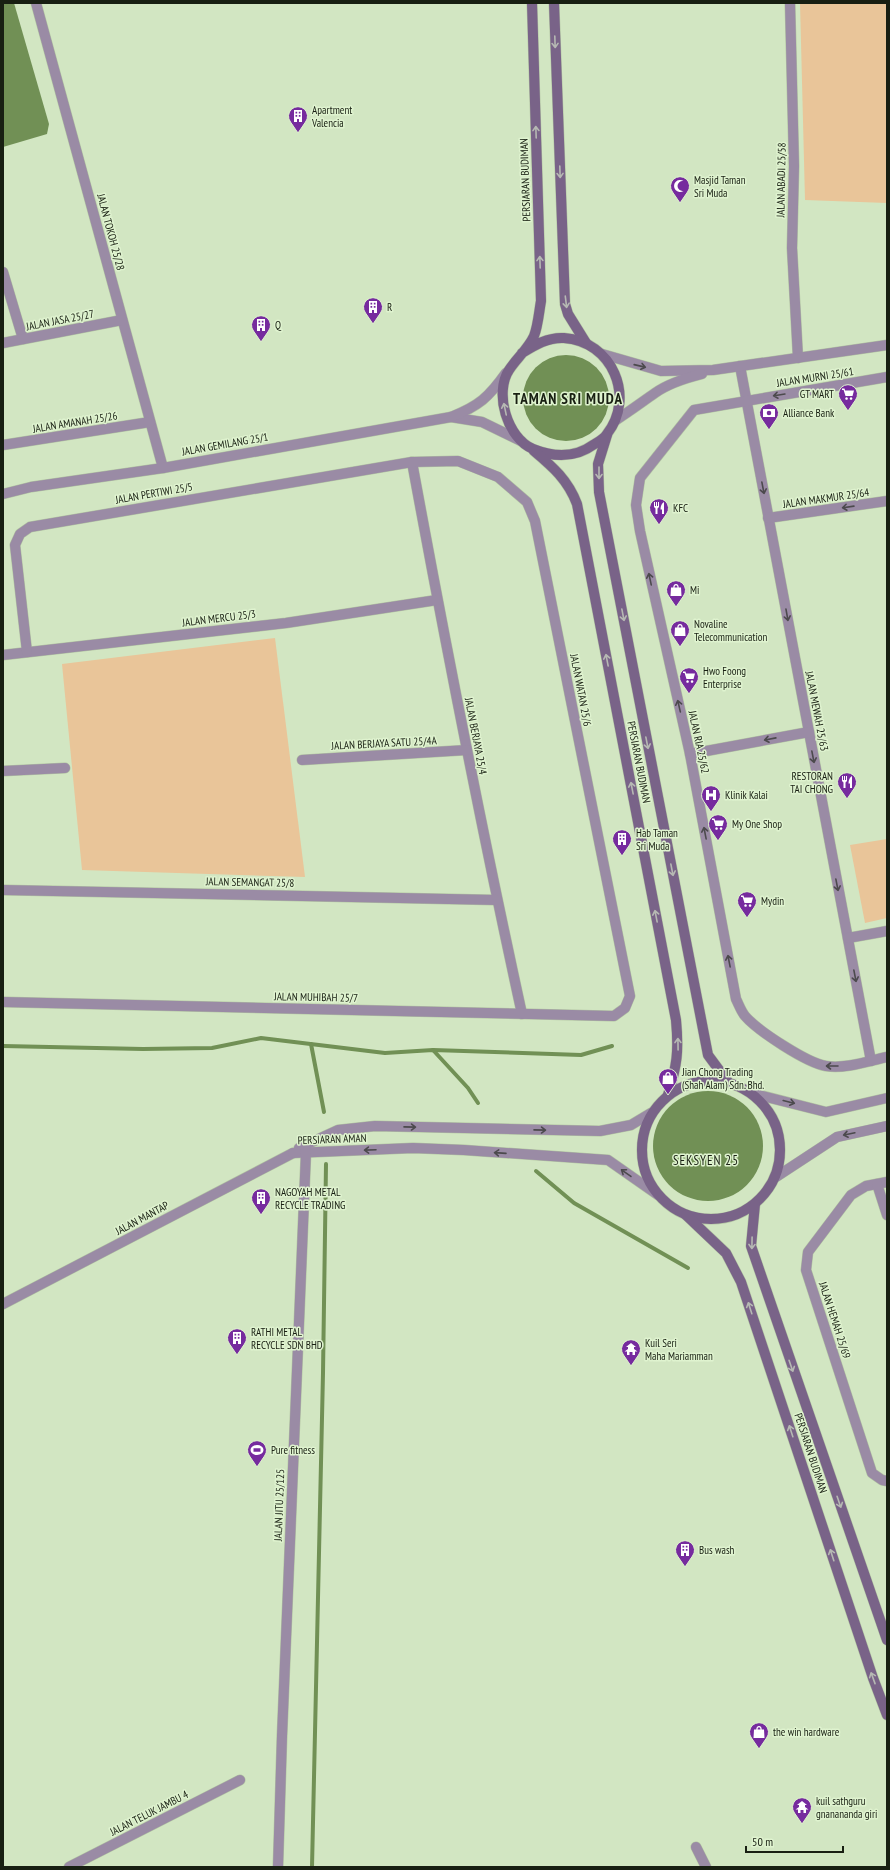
<svg xmlns="http://www.w3.org/2000/svg" width="890" height="1870" font-family="'PT Sans Narrow',sans-serif">
<rect width="100%" height="100%" fill="#d2e6c2"/>
<g fill="#e9c599">
<path d="M800 3H887V203L805 200Z"/>
<path d="M275 638 305 877 82 870 62 664Z"/>
<path d="M887 839V918L865 923 850 845Z"/>
</g>
<g fill="#719055">
<path d="M3 3H14L49 124 47 134 3 147Z"/>
<circle cx="566" cy="398" r="43"/>
<circle cx="708" cy="1146" r="55"/>
</g>
<g fill="none" stroke-linecap="round" stroke-linejoin="round">
<g stroke="#719055" stroke-width="4">
<path d="M311 1044 324 1112"/>
<path d="M3 1046 143 1049 212 1048 261 1038 385 1053 433 1050 581 1055 612 1046"/>
<path d="M433 1050 468 1088 478 1103"/>
<path d="M536 1171 574 1203 688 1268"/>
<path d="M312 1867 323 1373 326 1164"/>
</g>
<g stroke="#b1c2a2" stroke-width="11">
<g id="minor">
<path d="M36 3 163 468"/>
<path d="M790 3 794 166 792 248 798 358"/>
<path d="M3 272 23 339"/>
<path d="M3 343 122 320"/>
<path d="M740 366 871 1061"/>
<path d="M887 377 694 410 640 478 636 505 640 531 690 754 736 999C739 1005 741 1011 745 1016 758 1031 807 1063 826 1066 846 1069 868 1061 887 1057"/>
<path d="M3 445 150 422"/>
<path d="M412 462C446 647 482 831 522 1014"/>
<path d="M768 518 887 501"/>
<path d="M3 655 286 623 437 600"/>
<path d="M690 754 809 732"/>
<path d="M302 760 467 750"/>
<path d="M3 771 65 768"/>
<path d="M3 890 497 900"/>
<path d="M848 938 887 931"/>
<path d="M3 1002 614 1016 625 1008 630 996 535 521 527 502 498 477 458 461 412 462 30 527 20 534 15 545 27 652"/>
<path d="M887 1182 866 1186 851 1195 808 1252 806 1270 872 1473 882 1480 887 1481"/>
<path d="M877 1184 887 1215"/>
<path d="M3 1304 293 1153"/>
<path d="M696 1847 706 1867"/>
<path d="M69 1867 240 1780"/>
</g>
</g>
<g stroke="#b1c2a2" stroke-width="11">
<g id="tertiary">
<path d="M602 354 661 371 713 370 887 345"/>
<path d="M451 417 482 422 521 441"/>
<path d="M616 420C630 411 642 402 655 393 669 383 686 378 702 374"/>
<path d="M3 494 31 487 163 468 451 417C479 406 489 397 506 373"/>
<path d="M751 1093 826 1112 887 1098"/>
<path d="M299 1148 338 1130 375 1126 600 1131 631 1125 651 1113"/>
<path d="M293 1153 413 1148 464 1150 608 1160 658 1195"/>
<path d="M776 1177 837 1137 887 1126"/>
<path d="M278 1867 282 1736 306 1152 305 1144"/>
</g>
</g>
<g stroke="#b1c2a2" stroke-width="11">
<g id="secondary">
<path d="M554 3 565 304 568 314 586 343"/>
<path d="M522 353C535 345 548 337 564 338 612 341 636 397 607 434 604 439 598 442 593 445 575 458 553 457 533 449 507 438 494 393 509 370 516 359 528 349 534 336 538 326 539 312 541 301L532 3"/>
<path d="M607 435 598 464 599 492 708 1055 728 1082"/>
<path d="M534 451C553 467 568 480 577 504L676 1020C679 1052 677 1065 668 1095"/>
<circle cx="711" cy="1150" r="69"/>
<path d="M755 1204 751 1246 887 1640"/>
<path d="M686 1215 726 1253 741 1282 873 1678 887 1715"/>
</g>
</g>
<use href="#minor" stroke="#9a8ba5" stroke-width="10"/>
<use href="#tertiary" stroke="#9a8ba5" stroke-width="10"/>
<use href="#secondary" stroke="#796388" stroke-width="10"/>
</g>
<defs><path id="oneway-shaft" d="M-6 0H5M1.5-3L5.5 0L1.5 3" fill="none" stroke-width="1.6" stroke-linecap="round" stroke-linejoin="round"/></defs>
<g stroke="#b6b9b3">
<use href="#oneway-shaft" transform="translate(555 42) rotate(88)"/>
<use href="#oneway-shaft" transform="translate(536 132) rotate(-92)"/>
<use href="#oneway-shaft" transform="translate(560 172) rotate(88)"/>
<use href="#oneway-shaft" transform="translate(540 262) rotate(-92)"/>
<use href="#oneway-shaft" transform="translate(566 302) rotate(83)"/>
<use href="#oneway-shaft" transform="translate(505 409) rotate(-102)"/>
<use href="#oneway-shaft" transform="translate(599 473) rotate(90)"/>
<use href="#oneway-shaft" transform="translate(623 615) rotate(79)"/>
<use href="#oneway-shaft" transform="translate(607 660) rotate(-101)"/>
<use href="#oneway-shaft" transform="translate(647 743) rotate(79)"/>
<use href="#oneway-shaft" transform="translate(632 788) rotate(-101)"/>
<use href="#oneway-shaft" transform="translate(672 870) rotate(79)"/>
<use href="#oneway-shaft" transform="translate(656 916) rotate(-101)"/>
<use href="#oneway-shaft" transform="translate(678 1044) rotate(-91)"/>
<use href="#oneway-shaft" transform="translate(752 1243) rotate(91)"/>
<use href="#oneway-shaft" transform="translate(750 1308) rotate(-108)"/>
<use href="#oneway-shaft" transform="translate(791 1366) rotate(71)"/>
<use href="#oneway-shaft" transform="translate(791 1431) rotate(-108)"/>
<use href="#oneway-shaft" transform="translate(839 1502) rotate(71)"/>
<use href="#oneway-shaft" transform="translate(832 1555) rotate(-108)"/>
<use href="#oneway-shaft" transform="translate(873 1678) rotate(-110)"/>
</g>
<g stroke="#4c4a4d">
<use href="#oneway-shaft" transform="translate(640 366) rotate(13)"/>
<use href="#oneway-shaft" transform="translate(779 395) rotate(171)"/>
<use href="#oneway-shaft" transform="translate(763 488) rotate(79)"/>
<use href="#oneway-shaft" transform="translate(848 507) rotate(172)"/>
<use href="#oneway-shaft" transform="translate(650 579) rotate(-102)"/>
<use href="#oneway-shaft" transform="translate(787 615) rotate(80)"/>
<use href="#oneway-shaft" transform="translate(679 706) rotate(-103)"/>
<use href="#oneway-shaft" transform="translate(770 739) rotate(169)"/>
<use href="#oneway-shaft" transform="translate(813 757) rotate(79)"/>
<use href="#oneway-shaft" transform="translate(705 833) rotate(-101)"/>
<use href="#oneway-shaft" transform="translate(837 885) rotate(79)"/>
<use href="#oneway-shaft" transform="translate(729 961) rotate(-101)"/>
<use href="#oneway-shaft" transform="translate(855 976) rotate(79)"/>
<use href="#oneway-shaft" transform="translate(832 1066) rotate(180)"/>
<use href="#oneway-shaft" transform="translate(789 1102) rotate(14)"/>
<use href="#oneway-shaft" transform="translate(410 1127) rotate(1)"/>
<use href="#oneway-shaft" transform="translate(540 1130) rotate(1)"/>
<use href="#oneway-shaft" transform="translate(849 1134) rotate(168)"/>
<use href="#oneway-shaft" transform="translate(370 1150) rotate(178)"/>
<use href="#oneway-shaft" transform="translate(500 1153) rotate(-176)"/>
<use href="#oneway-shaft" transform="translate(626 1173) rotate(-145)"/>
</g>
<defs>
<g id="building-pin" transform="scale(1)"><path d="M0 17L-7.5 6A9.5 9.5 0 1 1 7.5 6Z" fill="#762b9e" stroke="#dff3cf"/><path d="M-4-6H4V6H1V3H-1V6H-4ZM-2.5-4.3h1.7v1.8h-1.7ZM.8-4.3h1.7v1.8H.8ZM-2.5-1h1.7V.8h-1.7ZM.8-1h1.7V.8H.8Z" fill="#fff"/></g>
<g id="mosque-pin" transform="scale(1)"><path d="M0 17L-7.5 6A9.5 9.5 0 1 1 7.5 6Z" fill="#762b9e" stroke="#dff3cf"/><path d="M3.5-4.9A6 6 0 1 0 3.5 4.9A5 5 0 1 1 3.5-4.9Z" fill="#fff"/></g>
<g id="supermarket-pin" transform="scale(1)"><path d="M0 17L-7.5 6A9.5 9.5 0 1 1 7.5 6Z" fill="#762b9e" stroke="#dff3cf"/><path d="M-6-5.5h2.5l.6 2H6L4.5 2H-2.5L-4.4-4H-6ZM-1.5 3.2a1.3 1.3 0 1 0 .1 0ZM3 3.2a1.3 1.3 0 1 0 .1 0Z" fill="#fff"/></g>
<g id="bank-pin" transform="scale(1)"><path d="M0 17L-7.5 6A9.5 9.5 0 1 1 7.5 6Z" fill="#762b9e" stroke="#dff3cf"/><path d="M-6-4H6V4H-6ZM0-2.3a2.3 2.3 0 1 0 0 4.6a2.3 2.3 0 1 0 0-4.6Z" fill="#fff"/></g>
<g id="restaurant-pin" transform="scale(1)"><path d="M0 17L-7.5 6A9.5 9.5 0 1 1 7.5 6Z" fill="#762b9e" stroke="#dff3cf"/><path d="M-5-6h1v4h1v-4h1v4h1v-4h1v5L-1.5 .5V6h-2V.5L-5-1ZM5-6V6H3V1.5H1.5Q1.5-4 5-6Z" fill="#fff"/></g>
<g id="shop-pin" transform="scale(1)"><path d="M0 17L-7.5 6A9.5 9.5 0 1 1 7.5 6Z" fill="#762b9e" stroke="#dff3cf"/><path d="M-5-2.5h2.3a2.7 3.5 0 0 1 5.4 0H5L5.5 6h-11ZM-1.5-2.5h3a1.5 2.3 0 0 0-3 0Z" fill="#fff"/></g>
<g id="hospital-pin" transform="scale(1)"><path d="M0 17L-7.5 6A9.5 9.5 0 1 1 7.5 6Z" fill="#762b9e" stroke="#dff3cf"/><path d="M-5-5h3v3.5h4V-5h3V5h-3V1.5h-4V5h-3Z" fill="#fff"/></g>
<g id="temple-pin" transform="scale(1)"><path d="M0 17L-7.5 6A9.5 9.5 0 1 1 7.5 6Z" fill="#762b9e" stroke="#dff3cf"/><path d="M0-6L5-2H3V0L6.5 2.5H4V6H1.5V3h-3V6H-4V2.5H-6.5L-3 0V-2H-5Z" fill="#fff"/></g>
<g id="stadium-pin" transform="scale(1)"><path d="M0 17L-7.5 6A9.5 9.5 0 1 1 7.5 6Z" fill="#762b9e" stroke="#dff3cf"/><path d="M0-5a6.5 5 0 1 0 0 10a6.5 5 0 1 0 0-10ZM-3.5-1.8h7v3.6h-7Z" fill="#fff"/></g>
</defs>
<g fill-rule="evenodd">
<use href="#building-pin" x="298" y="116"/>
<use href="#mosque-pin" x="680" y="186"/>
<use href="#building-pin" x="373" y="307"/>
<use href="#building-pin" x="261" y="325"/>
<use href="#supermarket-pin" x="848" y="394"/>
<use href="#bank-pin" x="769" y="413"/>
<use href="#restaurant-pin" x="659" y="508"/>
<use href="#shop-pin" x="676" y="590"/>
<use href="#shop-pin" x="680" y="630"/>
<use href="#supermarket-pin" x="689" y="677"/>
<use href="#restaurant-pin" x="847" y="782"/>
<use href="#hospital-pin" x="711" y="795"/>
<use href="#supermarket-pin" x="718" y="824"/>
<use href="#building-pin" x="622" y="839"/>
<use href="#supermarket-pin" x="747" y="901"/>
<use href="#shop-pin" x="668" y="1078"/>
<use href="#building-pin" x="261" y="1198"/>
<use href="#building-pin" x="237" y="1338"/>
<use href="#temple-pin" x="631" y="1349"/>
<use href="#stadium-pin" x="257" y="1450"/>
<use href="#building-pin" x="685" y="1550"/>
<use href="#shop-pin" x="759" y="1732"/>
<use href="#temple-pin" x="802" y="1807"/>
</g>
<g text-anchor="middle" dominant-baseline="central" stroke-width="3" stroke-linejoin="round" paint-order="stroke">
<g font-size="11" fill="#181f12" stroke="#dff3cf" text-anchor="start">
<text x="312" y="110">Apartment<tspan x="312" dy="13">Valencia</tspan></text>
<text x="694" y="180">Masjid Taman<tspan x="694" dy="13">Sri Muda</tspan></text>
<text x="387" y="307">R</text>
<text x="275" y="325">Q</text>
<text x="834" y="394" text-anchor="end">GT MART</text>
<text x="783" y="413">Alliance Bank</text>
<text x="673" y="508">KFC</text>
<text x="690" y="590">Mi</text>
<text x="694" y="624">Novaline<tspan x="694" dy="13">Telecommunication</tspan></text>
<text x="703" y="671">Hwo Foong<tspan x="703" dy="13">Enterprise</tspan></text>
<text x="833" y="776" text-anchor="end">RESTORAN<tspan x="833" dy="13">TAI CHONG</tspan></text>
<text x="725" y="795">Klinik Kalai</text>
<text x="732" y="824">My One Shop</text>
<text x="636" y="833">Hab Taman<tspan x="636" dy="13">Sri Muda</tspan></text>
<text x="761" y="901">Mydin</text>
<text x="682" y="1072">Jian Chong Trading<tspan x="682" dy="13">(Shah Alam) Sdn. Bhd.</tspan></text>
<text x="275" y="1192">NAGOYAH METAL<tspan x="275" dy="13">RECYCLE TRADING</tspan></text>
<text x="251" y="1332">RATHI METAL<tspan x="251" dy="13">RECYCLE SDN BHD</tspan></text>
<text x="645" y="1343">Kuil Seri<tspan x="645" dy="13">Maha Mariamman</tspan></text>
<text x="271" y="1450">Pure fitness</text>
<text x="699" y="1550">Bus wash</text>
<text x="773" y="1732">the win hardware</text>
<text x="816" y="1801">kuil sathguru<tspan x="816" dy="13">gnanananda giri</tspan></text>
</g>
<g font-size="11" fill="#181f12" stroke="#dff3cf">
<text transform="translate(525 180) rotate(-92)">PERSIARAN BUDIMAN</text>
<text transform="translate(781 180) rotate(-89)">JALAN ABADI 25/58</text>
<text transform="translate(111 232) rotate(75)">JALAN TOKOH 25/28</text>
<text transform="translate(60 320) rotate(-11)">JALAN JASA 25/27</text>
<text transform="translate(815 377) rotate(-9)">JALAN MURNI 25/61</text>
<text transform="translate(75 422) rotate(-9)">JALAN AMANAH 25/26</text>
<text transform="translate(225 444) rotate(-10)">JALAN GEMILANG 25/1</text>
<text transform="translate(154 493) rotate(-10)">JALAN PERTIWI 25/5</text>
<text transform="translate(826 498) rotate(-8)">JALAN MAKMUR 25/64</text>
<text transform="translate(219 618) rotate(-7)">JALAN MERCU 25/3</text>
<text transform="translate(581 690) rotate(79)">JALAN WATAN 25/6</text>
<text transform="translate(817 711) rotate(79)">JALAN MEWAH 25/63</text>
<text transform="translate(476 736) rotate(79)">JALAN BERJAYA 25/4</text>
<text transform="translate(699 742) rotate(78)">JALAN RIA 25/62</text>
<text transform="translate(384 743) rotate(-3)">JALAN BERJAYA SATU 25/4A</text>
<text transform="translate(639 762) rotate(79)">PERSIARAN BUDIMAN</text>
<text transform="translate(250 882) rotate(1)">JALAN SEMANGAT 25/8</text>
<text transform="translate(316 997) rotate(1)">JALAN MUHIBAH 25/7</text>
<text transform="translate(332 1139) rotate(-2)">PERSIARAN AMAN</text>
<text transform="translate(142 1218) rotate(-28)">JALAN MANTAP</text>
<text transform="translate(835 1320) rotate(72)">JALAN HEMAH 25/69</text>
<text transform="translate(811 1453) rotate(72)">PERSIARAN BUDIMAN</text>
<text transform="translate(279 1505) rotate(-88)">JALAN JITU 25/125</text>
<text transform="translate(149 1813) rotate(-27)">JALAN TELUK JAMBU 4</text>
</g>
<g font-size="13" letter-spacing="1" fill="#181f12" stroke="#dff3cf">
<text x="706" y="1160">SEKSYEN 25</text>
</g>
<g font-size="15" font-weight="bold" letter-spacing="1" fill="#181f12" stroke="#dff3cf">
<text x="568" y="398">TAMAN SRI MUDA</text>
</g>
</g>
<rect width="890" height="1870" fill="none" stroke="#181f12" stroke-width="8"/>
<path d="M746 1846v6h97v-6" fill="none" stroke="#181f12" stroke-width="2"/>
<text x="752" y="1846" font-size="12" fill="#181f12" stroke="#dff3cf" stroke-width="3" paint-order="stroke">50 m</text>
</svg>
